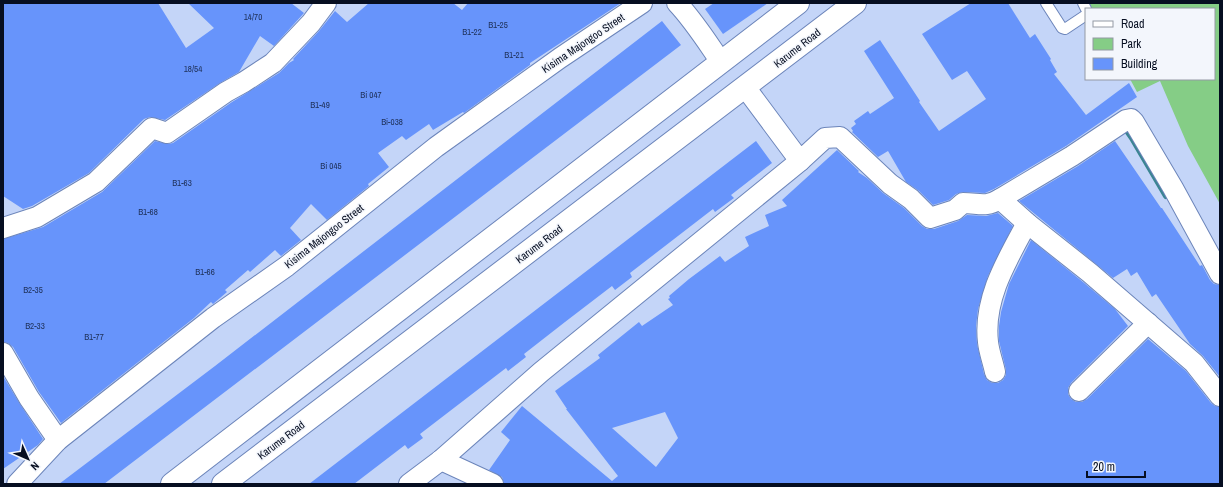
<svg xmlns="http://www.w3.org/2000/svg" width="1223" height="487" font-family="'Archivo Narrow',sans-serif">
<rect width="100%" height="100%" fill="#c4d5f8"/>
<path fill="#85cd86" d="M1089 3H1220V204L1188 146 1160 81 1137 92 1130 79H1214V9H1092Z"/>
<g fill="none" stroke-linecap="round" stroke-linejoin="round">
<path stroke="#3a8592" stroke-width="6" d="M1123 125 1132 138 1166 196"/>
</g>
<g fill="#6794fb" fill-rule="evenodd">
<path d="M3 3H158L186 48 214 28 188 3H291L304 13 274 46 260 36 239 72 220 83 165 120 150 117 144 119 89 173 32 206 23 209 3 196Z"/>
<path d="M369 3H453L462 10 468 3H621L530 63V65L464 113 463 112 433 130 429 124 406 140 402 136 378 153 389 167 368 184 369 186 327 220 311 204 290 228 301 240 281 256 275 250 250 272 248 270 225 290 227 292 213 304 211 302 194 318 61 423 39 392 13 347 8 343 3 342V239L43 227 102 192 155 141 168 144 173 143 232 102 279 73 289 63 294 60 293 59 319 31 335 11 347 22Z"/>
<path d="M714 3H768L723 34 705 9Z"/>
<path d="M971 3H1008L1030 38 1035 34 1051 59 1050 60 1057 72 1054 74 1086 115 1129 83 1137 97 1066 146 994 189 985 193 963 192 956 194 949 200 933 205 919 191 906 182 888 151 878 157 852 132 853 131 851 128 856 124 854 121 868 111 870 114 894 98 864 51 880 40 920 101 919 102 939 131 986 99 967 71 952 80 922 34Z"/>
<path d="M662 21 681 45 104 484H59L215 366Z"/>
<path d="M756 141 772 163 731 195 734 198 715 212 713 209 630 273 632 277 615 290 612 286 565 322 524 354 526 357 508 371 506 368 420 434 423 438 408 449 405 445 354 484H309Z"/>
<path d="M1115 141 1161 208H1162L1200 266 1202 265 1210 280 1214 284 1220 285V377L1203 356 1190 344 1156 294 1152 297 1137 272 1131 276 1127 269 1113 278 1019 201 1078 166Z"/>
<path d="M837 150 859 171 858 172 867 178 883 193 904 208 922 226 927 229H934L958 221 967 215 986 216 998 213 1013 226 988 276 978 309 976 326 977 344 984 374 987 380 992 383H998L1003 380 1006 375V370L999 341V326L1001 312 1009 284 1031 240 1083 282 1115 309 1128 326 1071 383 1068 388V394L1071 399 1076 402H1082L1087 399 1148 339 1186 371 1211 403 1215 406 1220 407V484H504L502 477 489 470 510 440 501 432 522 406 612 481 618 476 566 409H567L555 391 600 358 598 355 639 322 642 326 673 305 668 299 670 298 669 296 689 279 720 256 725 262 749 246 745 237 769 226 765 215 787 206 782 200ZM665 412 678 438 656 467 612 428Z"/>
<path d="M3 376 20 404 43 439 38 445 3 469Z"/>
</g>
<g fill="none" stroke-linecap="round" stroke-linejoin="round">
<g stroke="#6c85ba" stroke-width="12">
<g id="lane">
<path d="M1046 3 1062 28 1065 29 1086 15"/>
<path d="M1083 3 1086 9"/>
</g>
</g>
<g stroke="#6c85ba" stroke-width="22">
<g id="street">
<path d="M677 3C694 21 707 42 721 62"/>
<path d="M745 87 800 161 825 138 840 137 890 184 911 199 930 218 955 210 963 203C979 203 985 208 1000 199L1027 223 1090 273 1194 363 1220 396"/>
<path d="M1000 199 1072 156 1126 120 1131 119 1134 122 1173 188 1220 274"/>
<path d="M3 228 37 217 96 182 152 128 167 133 226 92 244 82 273 63 311 23 326 3"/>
<path d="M3 353 29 398 58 440"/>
<path d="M995 372C993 362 989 352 988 342 983 299 1007 260 1027 223"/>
<path d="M1079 391 1148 323"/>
<path d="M441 460 493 484"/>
<path d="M17 484 58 440 213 318 287 266 436 147 560 58 642 3"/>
<path d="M409 484 441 460 541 372 800 161"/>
</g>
</g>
<g stroke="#6c85ba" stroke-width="24">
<g id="primary">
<path d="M172 484 798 3"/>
<path d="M223 484 855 3"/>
</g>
</g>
<use href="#lane" stroke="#fff" stroke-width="10"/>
<use href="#street" stroke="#fff" stroke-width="20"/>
<use href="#primary" stroke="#fff" stroke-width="22"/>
</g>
<g text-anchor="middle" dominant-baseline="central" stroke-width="3" stroke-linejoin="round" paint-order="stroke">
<g font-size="9" fill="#1e3058">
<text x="253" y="17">14/70</text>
<text x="498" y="25">B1-25</text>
<text x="472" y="32">B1-22</text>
<text x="514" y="55">B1-21</text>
<text x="193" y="69">18/54</text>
<text x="371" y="95">Bi 047</text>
<text x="320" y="105">B1-49</text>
<text x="392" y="122">Bi-038</text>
<text x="331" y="166">Bi 045</text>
<text x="182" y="183">B1-63</text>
<text x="148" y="212">B1-68</text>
<text x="205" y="272">B1-66</text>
<text x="33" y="290">B2-35</text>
<text x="35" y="326">B2-33</text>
<text x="94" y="337">B1-77</text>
</g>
<g font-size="11" fill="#060e21" stroke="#f3f6fc">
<text transform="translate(583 43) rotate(-34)">Kisima Majongoo Street</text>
<text transform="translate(797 48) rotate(-38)">Karume Road</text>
<text transform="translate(324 236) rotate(-38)">Kisima Majongoo Street</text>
<text transform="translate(539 244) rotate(-37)">Karume Road</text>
<text transform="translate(281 440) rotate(-37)">Karume Road</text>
</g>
</g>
<rect width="1223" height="487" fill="none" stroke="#060e21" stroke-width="8"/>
<rect x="1085" y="8" width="130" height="72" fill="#f3f6fc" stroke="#9499a4"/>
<rect x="1093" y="21" width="20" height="6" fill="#ffffff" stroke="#9499a4"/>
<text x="1121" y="28" font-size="12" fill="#060e21">Road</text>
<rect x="1093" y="38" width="20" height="12" fill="#85cd86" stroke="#9499a4"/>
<text x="1121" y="48" font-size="12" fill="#060e21">Park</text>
<rect x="1093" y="58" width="20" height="12" fill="#6794fb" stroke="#9499a4"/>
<text x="1121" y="68" font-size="12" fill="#060e21">Building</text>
<g transform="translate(28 459) rotate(135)" stroke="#f3f6fc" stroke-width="3" paint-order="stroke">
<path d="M0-3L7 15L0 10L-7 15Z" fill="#060e21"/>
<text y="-6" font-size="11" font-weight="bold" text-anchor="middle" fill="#060e21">N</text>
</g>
<path d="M1087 471v6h58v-6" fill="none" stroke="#060e21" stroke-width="2"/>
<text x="1093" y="471" font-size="12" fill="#060e21" stroke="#f3f6fc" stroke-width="3" paint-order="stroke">20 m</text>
</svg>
